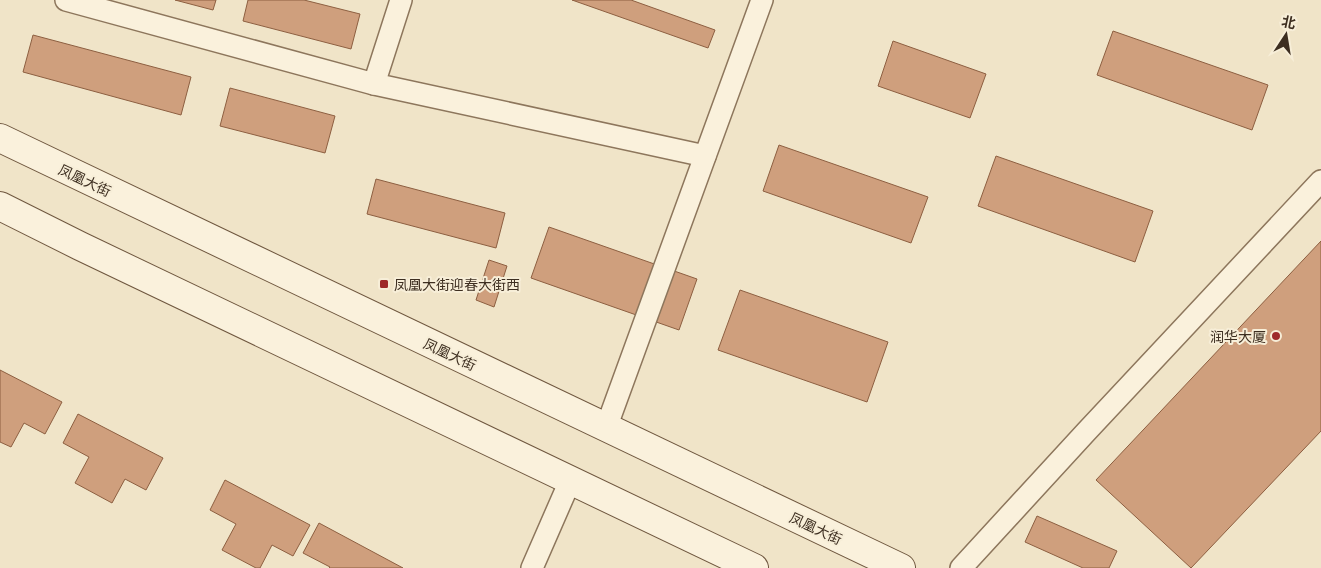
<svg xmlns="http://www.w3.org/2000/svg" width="1321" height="568" font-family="'Playfair Display','Noto Sans SC',serif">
<rect width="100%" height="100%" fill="#f0e4c8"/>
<g fill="#cf9f7d" stroke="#8d5f41">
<path d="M175 0H216L213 10Z"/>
<path d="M248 0H304L360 14 351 49 243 21Z"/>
<path d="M572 0H631L715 30 708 48Z"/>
<path d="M1113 31 1268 85 1252 130 1097 75Z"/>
<path d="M33 35 191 77 181 115 23 72Z"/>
<path d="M893 41 986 74 970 118 878 86Z"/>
<path d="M230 88 335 116 325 153 220 126Z"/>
<path d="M779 145 928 197 911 243 763 191Z"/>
<path d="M996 156 1153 211 1135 262 978 206Z"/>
<path d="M376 179 505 213 496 248 367 214Z"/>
<path d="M549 227 697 279 679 330 531 278Z"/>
<path d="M1321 241V431L1191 568 1096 480Z"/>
<path d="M489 260 507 266 494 307 476 300Z"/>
<path d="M740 290 888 342 867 402 718 350Z"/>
<path d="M0 370 62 402 45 434 24 423 11 447 0 442Z"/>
<path d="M78 414 163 458 146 490 125 479 112 503 75 483 89 457 63 443Z"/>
<path d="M225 480 310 525 293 556 272 545 260 568H256L222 550 236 524 210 510Z"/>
<path d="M1037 516 1117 551 1109 568H1083L1025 542Z"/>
<path d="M319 523 403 568H329L330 567 303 553Z"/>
</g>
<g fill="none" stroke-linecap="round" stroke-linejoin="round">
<g stroke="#8d765c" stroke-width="24">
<g id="street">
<path d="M66 0 374 84"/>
<path d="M401 0 374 84 705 156"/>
<path d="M606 428 762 0"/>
<path d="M532 568 570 481"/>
<path d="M961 568 1086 432 1321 181"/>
</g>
</g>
<g stroke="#6f573f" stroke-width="30">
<g id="secondary">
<path d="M0 138 901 568"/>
<path d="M0 206 80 246 754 568"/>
</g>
</g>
<use href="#street" stroke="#faf1dc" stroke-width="21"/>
<use href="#secondary" stroke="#faf1dc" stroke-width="28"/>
</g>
<g fill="#9e2a2b" stroke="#f7eed8" stroke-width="2">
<rect x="379" y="279" width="10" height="10" rx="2.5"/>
<circle cx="1276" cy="336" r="5"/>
</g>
<g text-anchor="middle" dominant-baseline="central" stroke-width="4" stroke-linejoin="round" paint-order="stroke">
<g font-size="14" fill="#3d2e20" stroke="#f7eed8">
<text transform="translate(85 180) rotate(25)">凤凰大街</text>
<text transform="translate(450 354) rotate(25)">凤凰大街</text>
<text transform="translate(816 528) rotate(25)">凤凰大街</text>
</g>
<g font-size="14" fill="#3d2e20" stroke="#f7eed8" text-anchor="start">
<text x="394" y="284">凤凰大街迎春大街西</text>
<text x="1266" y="336" text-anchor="end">润华大厦</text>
</g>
</g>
<g transform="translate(1286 35) rotate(12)" stroke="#f7eed8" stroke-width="4" paint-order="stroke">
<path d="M0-4L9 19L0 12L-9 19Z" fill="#3d2e20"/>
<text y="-8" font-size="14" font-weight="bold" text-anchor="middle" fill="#3d2e20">北</text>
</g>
</svg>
